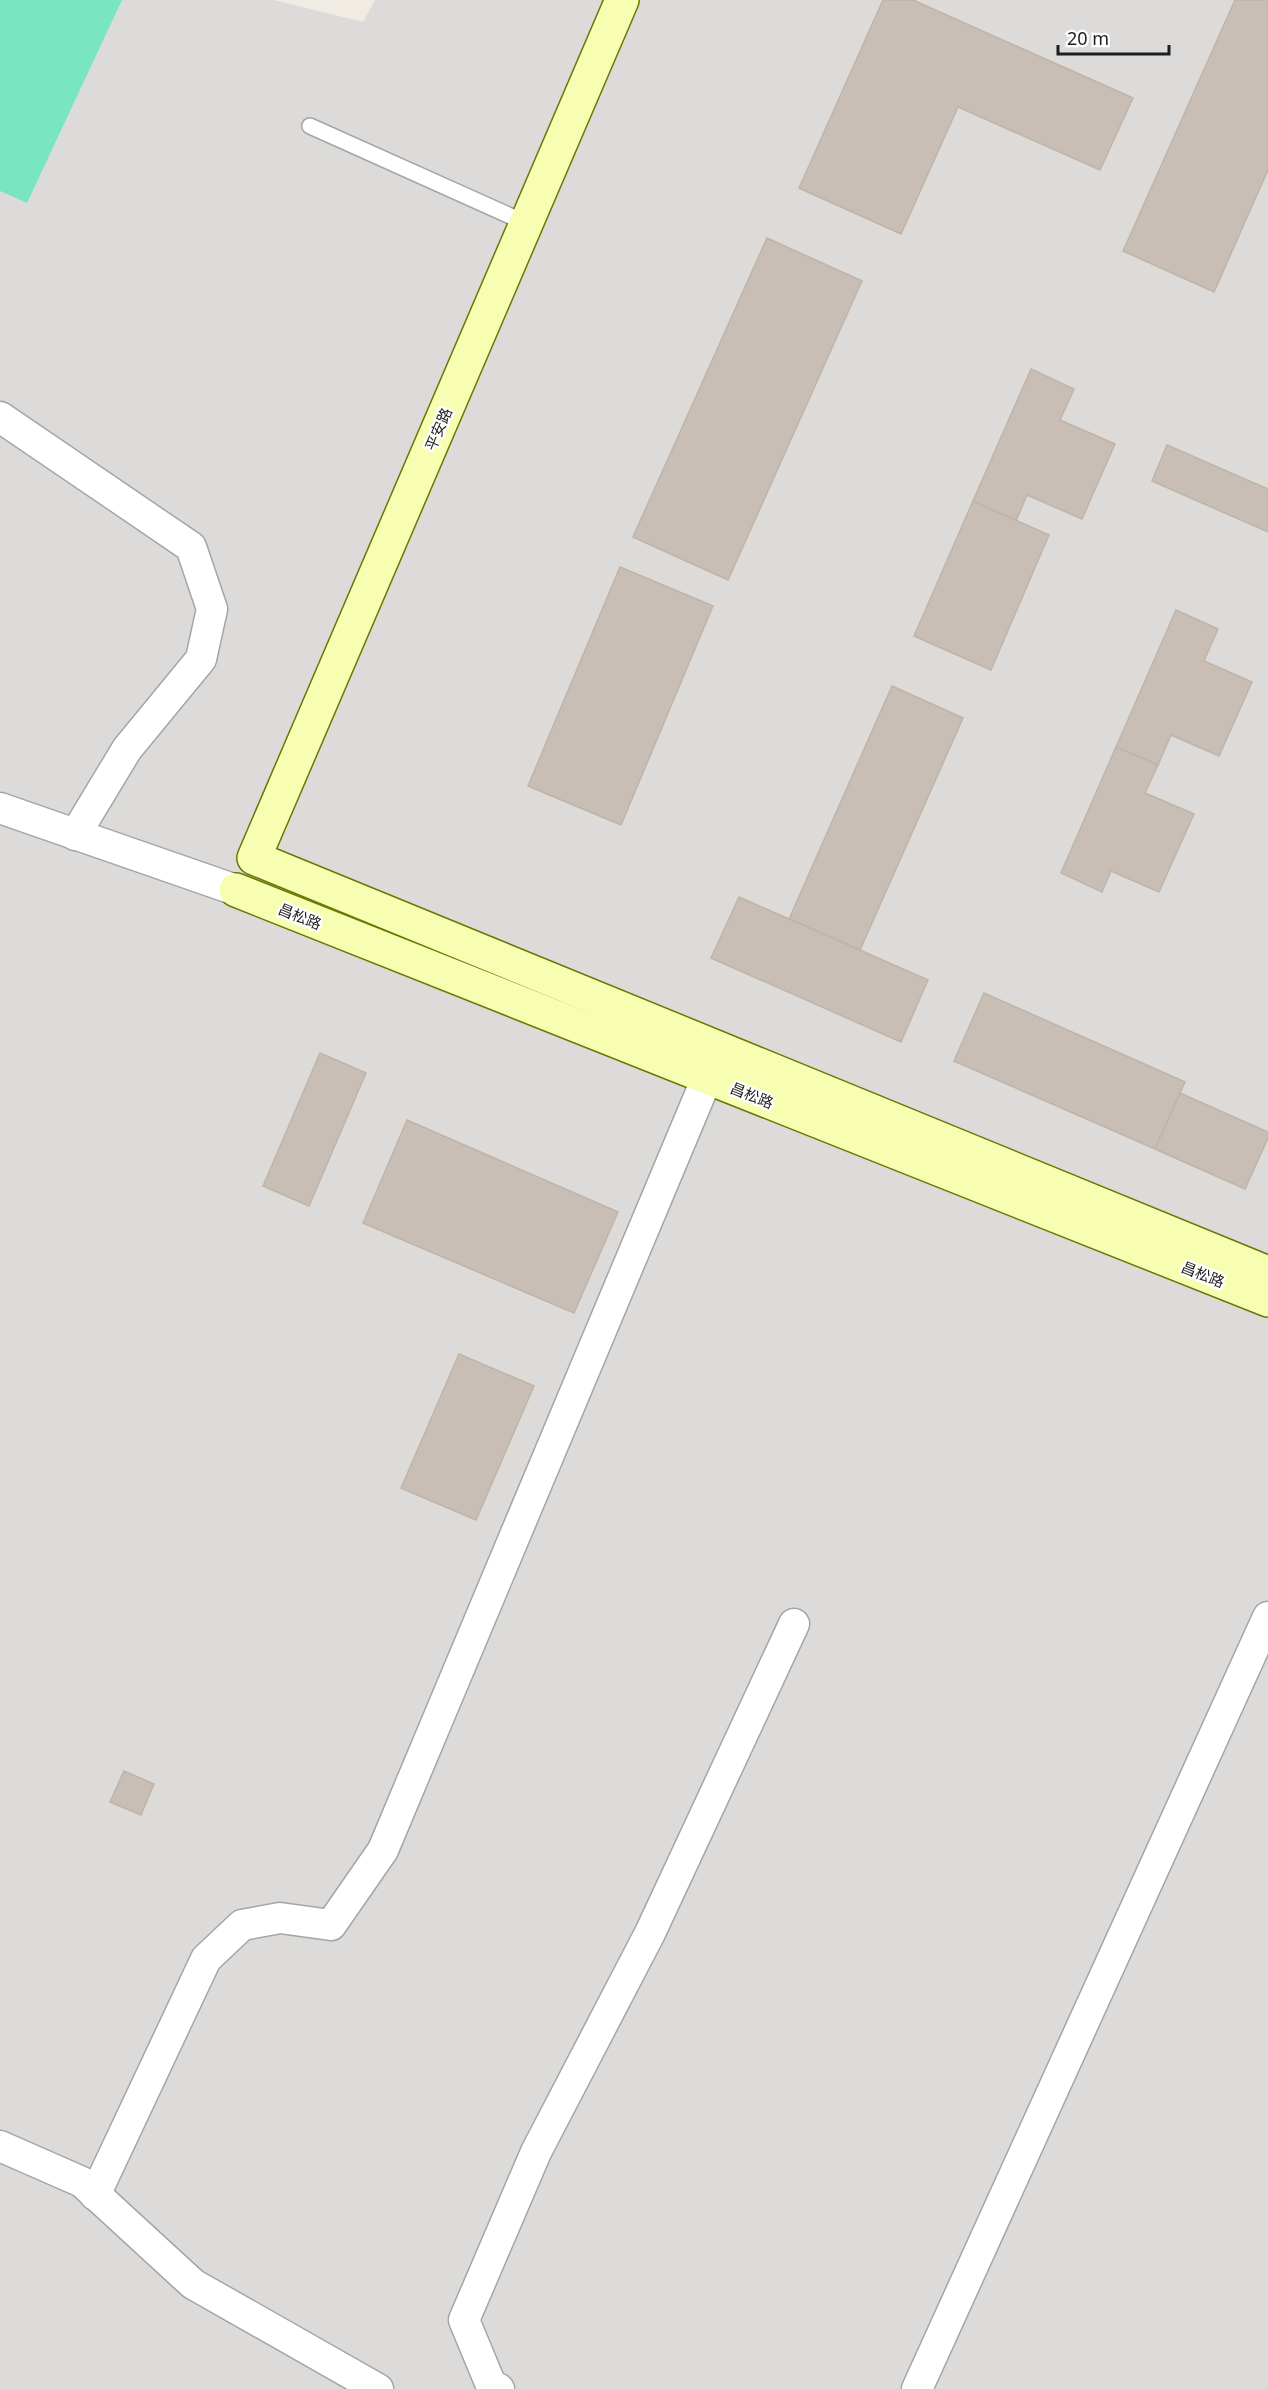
<svg xmlns="http://www.w3.org/2000/svg" width="1268" height="2389" font-family="'Noto Sans','Noto Sans SC',sans-serif">
<rect width="100%" height="100%" fill="#f0ece3"/>
<path fill="#dcdbda" d="M0 0H274L363 22 375 0H1268V2389H0Z"/>
<path fill="#7ae5c1" d="M0 0H122L27 203 0 191Z"/>
<g fill="#c8beb6" stroke="#c2b3a4" stroke-width="1.5">
<path d="M883 0H913L1133 98 1100 170 958 107 901 234 799 188Z"/>
<path d="M1235 0H1268V170L1214 292 1123 251Z"/>
<path d="M767 238 862 281 728 580 633 537Z"/>
<path d="M1031 369 1074 389 1060 420 1115 444 1082 519 1027 495 1016 521 973 501Z"/>
<path d="M1167 445 1268 489V532L1152 481Z"/>
<path d="M973 501 1049 535 991 670 914 636Z"/>
<path d="M620 567 713 606 621 825 528 786Z"/>
<path d="M1176 610 1218 629 1204 661 1252 682 1219 756 1171 735 1158 765 1116 747Z"/>
<path d="M892 686 963 718 860 950 789 919Z"/>
<path d="M1116 747 1158 765 1145 793 1194 814 1159 892 1111 871 1102 892 1061 873Z"/>
<path d="M739 897 928 980 901 1042 711 958Z"/>
<path d="M984 993 1185 1082 1155 1149 954 1061Z"/>
<path d="M320 1053 366 1073 309 1206 263 1186Z"/>
<path d="M1180 1093 1268 1132V1138L1245 1189 1155 1149Z"/>
<path d="M407 1120 618 1212 574 1313 363 1223Z"/>
<path d="M459 1354 534 1386 476 1520 401 1488Z"/>
<path d="M124 1771 154 1784 141 1815 110 1802Z"/>
</g>
<g fill="none" stroke-linecap="round" stroke-linejoin="round">
<g stroke="#a5a5a5" stroke-width="18">
<path id="service" d="M310 126 526 223"/>
</g>
<g stroke="#a5a5a5" stroke-width="33">
<g id="minor">
<path d="M0 417 191 547 212 609 201 659 127 749 75 835"/>
<path d="M0 808 236 890"/>
<path d="M0 2146 82 2182 193 2284 378 2389"/>
<path d="M95 2195 206 1959 242 1925 280 1918 331 1925 383 1850 707 1078"/>
<path d="M499 2389 491 2385 464 2320 536 2152 650 1933 794 1624"/>
<path d="M917 2389 1268 1617"/>
</g>
</g>
<g stroke="#677900" stroke-width="36">
<g id="secondary">
<path d="M622 0 254 858 1268 1273"/>
<path d="M236 890 1268 1300"/>
</g>
</g>
<use href="#service" stroke="#fff" stroke-width="15"/>
<use href="#minor" stroke="#fff" stroke-width="30"/>
<use href="#secondary" stroke="#f7feb2" stroke-width="33"/>
</g>
<g text-anchor="middle" dominant-baseline="central" stroke-width="4.5" stroke-linejoin="round" paint-order="stroke">
<g font-size="15" fill="#1e1e1e" stroke="#fff">
<text transform="translate(438 429) rotate(-67)">平安路</text>
<text transform="translate(300 916) rotate(22)">昌松路</text>
<text transform="translate(752 1095) rotate(22)">昌松路</text>
<text transform="translate(1203 1274) rotate(22)">昌松路</text>
</g>
</g>
<path d="M1058 45v9h111v-9" fill="none" stroke="#1e1e1e" stroke-width="3"/>
<text x="1067" y="45" font-size="18" fill="#1e1e1e" stroke="#ffffff" stroke-width="4.5" paint-order="stroke">20 m</text>
</svg>
